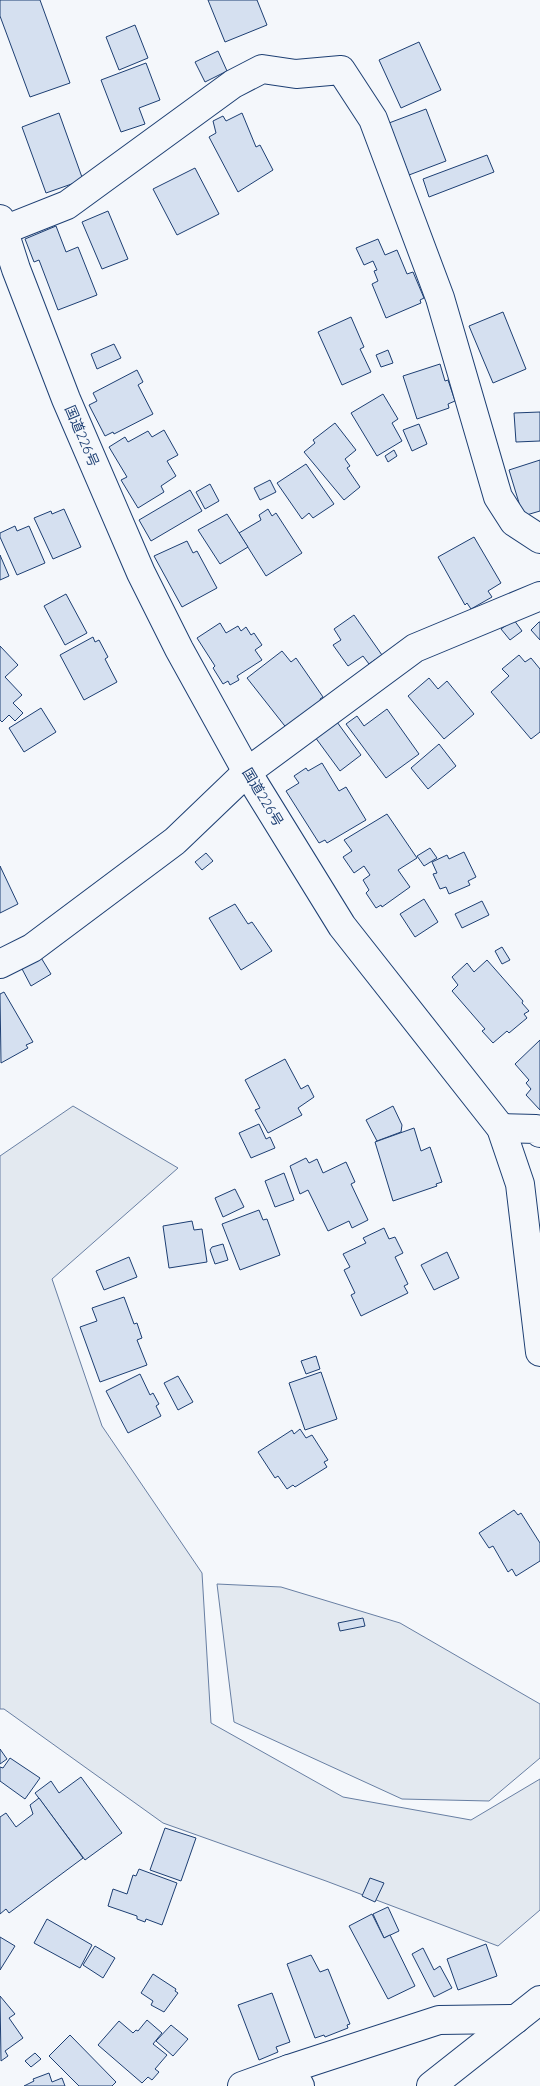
<svg xmlns="http://www.w3.org/2000/svg" width="540" height="2086" font-family="Quicksand,'Noto Sans JP',sans-serif">
<rect width="100%" height="100%" fill="#f4f7fb"/>
<g fill="#e3e9f0" stroke="#687fa3">
<path d="M73 1106 178 1168 52 1279 102 1426 202 1573 211 1723 343 1797 471 1820 540 1779V1910L498 1946 326 1881 163 1823 4 1709H0V1156Z"/>
<path d="M217 1584 281 1587 400 1623 540 1704V1758L489 1801 402 1799 234 1722Z"/>
</g>
<g fill="#d5e0f0" stroke="#1d3f73">
<path d="M0 0H40L70 83 30 97 0 16Z"/>
<path d="M208 0H257L267 25 225 42Z"/>
<path d="M135 25 148 58 119 70 106 37Z"/>
<path d="M419 42 441 90 401 108 379 60Z"/>
<path d="M218 51 227 71 205 82 195 62Z"/>
<path d="M146 63 160 100 139 108 145 124 121 132 101 80Z"/>
<path d="M426 109 446 161 409 175 389 123Z"/>
<path d="M59 113 83 180 46 193 22 127Z"/>
<path d="M242 113 256 147 260 145 273 170 238 192 209 137 216 133 213 121 223 116 226 121Z"/>
<path d="M487 155 494 172 429 197 423 179Z"/>
<path d="M195 168 219 214 177 235 153 189Z"/>
<path d="M108 211 128 259 102 269 82 222Z"/>
<path d="M56 226 66 252 78 247 97 295 58 310 39 260 34 262 25 239Z"/>
<path d="M378 239 385 255 397 250 407 274 413 272 424 298 420 300 421 303 386 318 372 284 378 281 374 271 377 270 373 261 364 265 356 248Z"/>
<path d="M503 312 526 369 493 383 469 326Z"/>
<path d="M351 317 364 347 360 349 371 372 342 385 318 332Z"/>
<path d="M114 344 121 358 97 369 91 354Z"/>
<path d="M388 350 393 363 381 367 376 355Z"/>
<path d="M440 364 445 381 448 380 455 401 448 404 449 408 417 419 403 376Z"/>
<path d="M137 370 143 382 138 385 153 414 114 434 113 432 105 436 89 405 97 401 93 393Z"/>
<path d="M383 394 398 419 392 423 402 441 377 456 351 413Z"/>
<path d="M540 412V441L516 442 514 413Z"/>
<path d="M335 423 356 450 345 459 350 466 347 468 360 487 344 500 304 452 315 443 313 440Z"/>
<path d="M419 424 427 444 412 451 403 430Z"/>
<path d="M164 430 178 455 167 461 176 476 161 486 164 492 138 508 121 480 127 477 109 447 125 437 128 442 148 431 152 437Z"/>
<path d="M394 450 397 456 388 462 385 456Z"/>
<path d="M540 460V511L523 516 509 470Z"/>
<path d="M306 464 334 504 313 518 309 513 302 519 277 483Z"/>
<path d="M270 480 276 492 260 500 254 488Z"/>
<path d="M210 484 219 501 205 509 196 492Z"/>
<path d="M190 490 202 511 151 541 139 520Z"/>
<path d="M64 509 81 547 53 559 34 518 51 511 52 514Z"/>
<path d="M268 509 272 516 276 513 302 553 266 576 239 533 261 520 259 515Z"/>
<path d="M227 514 248 547 220 564 198 530Z"/>
<path d="M15 526 17 531 29 526 45 563 17 575 0 537V533Z"/>
<path d="M474 537 501 583 488 591 492 597 471 609 467 603 465 605 438 557Z"/>
<path d="M187 541 193 553 197 551 217 588 182 607 154 556Z"/>
<path d="M0 555 9 576 0 580Z"/>
<path d="M66 594 87 633 65 645 44 606Z"/>
<path d="M354 615 382 655 369 664 363 656 348 666 333 645 341 640 334 629Z"/>
<path d="M514 620 522 631 510 640 501 629Z"/>
<path d="M539 622H540V640L531 630Z"/>
<path d="M220 623 226 633 238 626 241 631 246 627 251 635 254 633 262 645 255 650 262 660 237 676 239 680 230 685 228 681 223 684 213 668 215 666 197 638Z"/>
<path d="M93 637 95 642 99 640 108 657 105 659 117 682 84 700 60 655Z"/>
<path d="M0 646 18 665 5 677 22 695 13 703 23 713 15 721 9 715 2 722 0 720Z"/>
<path d="M282 651 291 662 296 658 323 697 320 699 322 703 288 730 247 678Z"/>
<path d="M519 655 525 662 531 658 540 669V732L531 739 491 692 509 676 502 669Z"/>
<path d="M429 678 438 689 447 681 474 714 444 739 408 696Z"/>
<path d="M41 708 56 732 24 752 9 728Z"/>
<path d="M387 709 419 754 386 778 346 724 357 716 364 726Z"/>
<path d="M337 722 361 755 340 771 315 737Z"/>
<path d="M439 744 456 766 428 789 411 768Z"/>
<path d="M322 763 339 791 346 787 366 820 327 843 325 840 319 843 286 791 299 783 294 776 306 768 308 771Z"/>
<path d="M387 814 417 858 398 870 410 887 382 907 381 905 376 908 366 893 369 890 363 880 370 875 364 866 354 873 343 857 352 851 344 840Z"/>
<path d="M430 848 437 858 424 866 417 856Z"/>
<path d="M464 852 476 877 468 881 470 885 449 894 446 887 440 889 433 874 437 873 432 862 447 855 449 859Z"/>
<path d="M206 853 213 861 202 870 195 862Z"/>
<path d="M0 866 18 904 0 913Z"/>
<path d="M424 899 438 922 415 937 400 914Z"/>
<path d="M482 901 489 915 462 928 455 914Z"/>
<path d="M235 904 248 924 252 922 272 951 241 970 209 918Z"/>
<path d="M502 947 510 960 502 964 495 951Z"/>
<path d="M40 956 51 974 31 986 21 967Z"/>
<path d="M487 960 523 1001 522 1003 529 1011 524 1014 527 1018 509 1033 507 1031 493 1043 482 1031 485 1029 452 991 458 985 452 977 467 963 474 972Z"/>
<path d="M4 992 33 1042 26 1045 28 1048 1 1063 0 994Z"/>
<path d="M540 1040V1110L526 1095 531 1089 526 1083 529 1080 515 1064Z"/>
<path d="M285 1059 301 1089 308 1085 314 1097 298 1108 302 1115 268 1133 255 1110 260 1108 245 1080Z"/>
<path d="M393 1106 402 1125 401 1132 377 1141 366 1120Z"/>
<path d="M259 1124 266 1139 270 1137 275 1148 251 1158 239 1133Z"/>
<path d="M414 1128 421 1151 430 1147 442 1182 436 1184 437 1186 393 1201 375 1142Z"/>
<path d="M306 1158 309 1163 317 1159 323 1173 346 1162 355 1182 351 1184 368 1220 352 1228 349 1221 328 1231 308 1190 300 1194 290 1166Z"/>
<path d="M284 1173 294 1200 275 1207 265 1181Z"/>
<path d="M235 1189 244 1207 223 1217 215 1198Z"/>
<path d="M259 1210 263 1220 267 1219 280 1255 240 1270 222 1224Z"/>
<path d="M192 1221 194 1230 202 1229 207 1262 169 1268 163 1226Z"/>
<path d="M384 1228 389 1239 395 1237 403 1253 395 1257 408 1284 404 1286 408 1293 361 1316 351 1295 355 1293 344 1270 350 1267 343 1254 366 1243 363 1238Z"/>
<path d="M223 1244 228 1260 215 1264 210 1250 212 1247Z"/>
<path d="M447 1252 459 1278 434 1290 421 1265Z"/>
<path d="M129 1257 137 1277 104 1290 96 1271Z"/>
<path d="M124 1297 134 1324 137 1323 142 1338 137 1340 147 1365 100 1382 80 1327 97 1321 92 1308Z"/>
<path d="M316 1356 320 1369 306 1374 301 1361Z"/>
<path d="M321 1372 337 1419 305 1430 289 1383Z"/>
<path d="M140 1374 150 1395 153 1393 159 1404 156 1406 161 1416 128 1433 106 1391Z"/>
<path d="M178 1376 193 1402 178 1410 164 1383Z"/>
<path d="M300 1429 306 1438 312 1435 328 1460 324 1462 327 1467 295 1487 293 1485 287 1489 278 1476 275 1478 258 1452 292 1430 294 1434Z"/>
<path d="M514 1510 518 1515 521 1513 540 1543V1561L516 1576 512 1569 508 1572 493 1546 489 1548 479 1533Z"/>
<path d="M363 1618 365 1626 340 1631 338 1623Z"/>
<path d="M0 1749 7 1759 0 1764Z"/>
<path d="M10 1758 40 1778 25 1799 0 1781V1767L3 1768Z"/>
<path d="M81 1777 122 1833 85 1860 35 1793 51 1781 59 1793Z"/>
<path d="M39 1798 83 1858 9 1913 6 1909 0 1914V1817L6 1813 16 1827 33 1814 30 1805Z"/>
<path d="M165 1828 196 1838 181 1881 150 1870Z"/>
<path d="M139 1869 177 1883 162 1925 146 1919 145 1922 137 1919V1916L108 1906 113 1889 127 1894 133 1875 136 1876Z"/>
<path d="M370 1878 384 1883 375 1902 362 1896Z"/>
<path d="M388 1907 399 1931 384 1938 373 1914Z"/>
<path d="M372 1914 384 1938 390 1935 415 1986 388 1999 349 1926Z"/>
<path d="M47 1919 92 1945 80 1968 34 1943Z"/>
<path d="M0 1937 15 1946 0 1970Z"/>
<path d="M486 1944 497 1976 458 1990 447 1959Z"/>
<path d="M95 1946 115 1958 103 1978 83 1965Z"/>
<path d="M423 1948 434 1970 440 1966 452 1988 434 1997 412 1954Z"/>
<path d="M311 1955 320 1972 328 1969 350 2024 347 2025 348 2028 325 2037 324 2035 315 2038 287 1964Z"/>
<path d="M153 1974 176 1989 175 1991 178 1993 164 2012 151 2005 153 2001 141 1993Z"/>
<path d="M272 1993 290 2042 276 2047 278 2052 259 2060 238 2005Z"/>
<path d="M0 1996 15 2014 9 2018 23 2038 5 2051 8 2056 1 2061Z"/>
<path d="M147 2020 162 2033 153 2044 167 2055 155 2069 159 2072 152 2080 148 2077 142 2083 98 2045 119 2021 133 2033 136 2030 138 2031Z"/>
<path d="M171 2025 188 2039 173 2056 156 2041Z"/>
<path d="M70 2035 116 2082 112 2086H79L49 2056Z"/>
<path d="M35 2053 41 2059 31 2067 25 2061Z"/>
<path d="M49 2073 52 2082 62 2078 65 2086H24L34 2081 33 2079Z"/>
</g>
<g fill="none" stroke-linecap="round" stroke-linejoin="round">
<g stroke="#1d3f73" stroke-width="30">
<g id="minor">
<path d="M4 230 67 205 233 84 262 69 296 74 341 70 373 119 440 298 498 497 514 522 540 539"/>
<path d="M0 964 32 948 175 841 247 772 415 648 540 596"/>
<path d="M501 1128 536 1129 540 1133"/>
<path d="M289 2069 439 2020 516 2019"/>
<path d="M242 2086 289 2069 300 2086"/>
</g>
</g>
<g stroke="#1d3f73" stroke-width="30">
<path id="major" d="M431 2086 540 2000"/>
</g>
<g stroke="#1d3f73" stroke-width="30">
<path id="highway" d="M0 219 16 269 66 399 141 573 179 649 247 772 342 926 501 1128 520 1184 540 1352"/>
</g>
<use href="#minor" stroke="#f4f7fb" stroke-width="28"/>
<use href="#major" stroke="#f4f7fb" stroke-width="28"/>
<use href="#highway" stroke="#f4f7fb" stroke-width="28"/>
</g>
<g text-anchor="middle" dominant-baseline="central" stroke-width="4" stroke-linejoin="round" paint-order="stroke">
<g font-size="14" fill="#1d3f73" stroke="#f4f7fb">
<text transform="translate(82 436) rotate(67)">国道226号</text>
<text transform="translate(263 797) rotate(59)">国道226号</text>
</g>
</g>
</svg>
